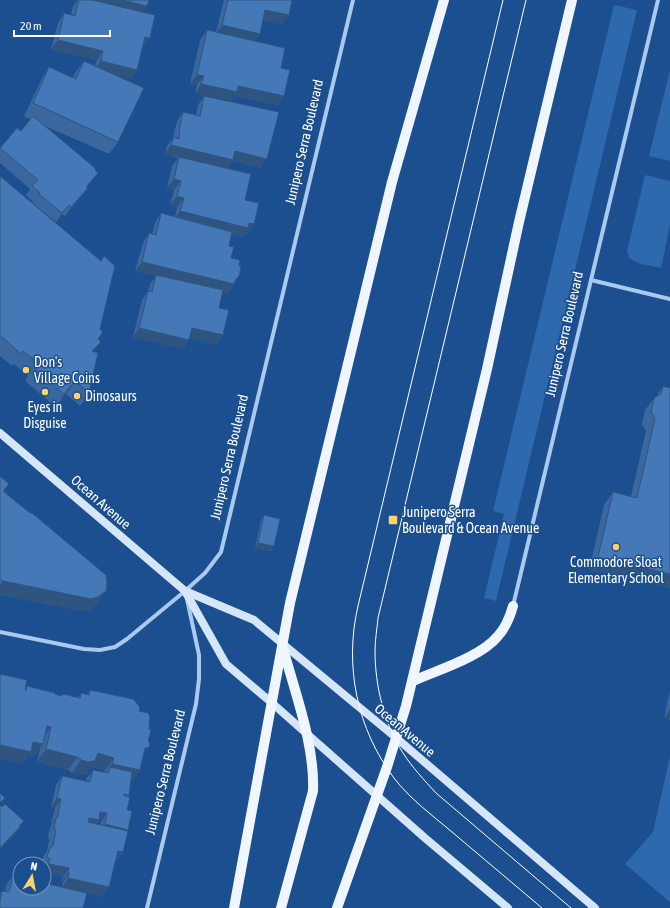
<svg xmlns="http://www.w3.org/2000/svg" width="670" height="908" font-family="'Asap Condensed',sans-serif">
<rect width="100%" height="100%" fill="#1b4f8f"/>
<g fill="#2e69ad">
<path d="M614 5 637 10 496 601 484 598 504 514 493 511Z"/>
<path d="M670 70V161L649 156Z"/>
<path d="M645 175 670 181V225L661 268 640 264 629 258 627 251Z"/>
<path d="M670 756V902L625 864 653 832Z"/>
</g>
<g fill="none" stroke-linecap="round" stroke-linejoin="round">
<g stroke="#a9c9ee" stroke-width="4">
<path d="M591 280 670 299"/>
<path d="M513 606 658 0"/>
<path d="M0 632 84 649 100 650 115 647 127 639 185 591 205 573 221 552 353 0"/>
<path d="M147 908 196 704 199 679V655L187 599"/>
</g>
<g stroke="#d6e6fa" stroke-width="8">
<path d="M0 433 185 591 254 620 394 736 595 908"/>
<path d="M185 591 226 664 272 703 425 838 508 908"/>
</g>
<g stroke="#f0f6ff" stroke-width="10">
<path d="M413 681C438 670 481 657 498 636 506 627 510 617 513 606"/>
<path d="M234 908 290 603 392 182 444 0"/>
<path d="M281 908 313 791C315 745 295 693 283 648"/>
<path d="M337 908 387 767 406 706 487 369 519 222 572 0"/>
</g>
<g stroke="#fff" stroke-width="1">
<path d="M503 0 358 606C344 666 357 729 394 778 410 799 432 815 452 832 482 857 512 883 542 908"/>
<path d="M526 0 378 618C377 629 375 640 375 651 375 685 384 724 403 753 412 767 424 780 436 793L571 908"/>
</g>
</g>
<g fill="#3a679d" fill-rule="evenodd">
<path d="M78 0H93L95 1V0H149L143 12V47L137 70 131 79 116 75 118 142 109 154 45 126 98 173 87 188H88L81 197 65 216 62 214 56 222 32 203 33 202 26 195 30 189 0 163V148L21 131 30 119 24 116 41 80 49 67 73 78 75 73 84 61 95 66 97 60 51 49 58 23 64 13 71 15 73 6Z"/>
<path d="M224 0H292L282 24 263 20 260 34 254 41 281 68 284 96 278 105 235 96 231 101 195 93 197 85 190 84 200 40 207 30 216 32Z"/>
<path d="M204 96 261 168 232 161 227 169 245 200 248 234 245 233 242 237 232 234 229 246 235 282 228 293 223 292 219 308 217 345 190 338 183 349 133 337 142 300 148 291 150 284 156 276 135 271 143 243 149 233 152 234 155 223 161 213 175 217 177 207 170 205 174 190 167 188 172 166 178 158 165 154 167 146 173 138 177 121 183 112 196 115 198 105Z"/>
<path d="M0 176 100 329 103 332 98 339 94 352 89 393 80 406 66 394 56 407 25 381 28 376 14 364 12 366 0 356Z"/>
<path d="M663 386 670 588 589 570 604 505 613 492 631 496 646 431 642 424 645 410 654 398 656 397Z"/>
<path d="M0 476 9 484 4 490 97 603 90 610 82 611 0 595Z"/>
<path d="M264 515 271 551 255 548 261 520Z"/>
<path d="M27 686 55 694 61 696 63 694 78 697 81 693 87 695 90 690 139 711 144 754 140 770 131 783H130L129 795 128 796 127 831 123 852 116 861H115L103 897 87 893 0 908V894L2 891H5L6 885 13 876 17 877V876L62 887 63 882H61L63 877 44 873V864H41L43 857 47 851 49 840 48 836 50 828 52 824H51L55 808H51L56 785 62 776 86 781V779L93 770 104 772 105 770 91 767 87 774 79 775 72 773 68 770 37 762 40 748 34 757 28 756 22 764 25 690ZM98 822H101L100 825 96 824Z"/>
<path d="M670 691V720L664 718Z"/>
</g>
<g fill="#305480">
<path d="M97 0H123L147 6 141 15 95 4Z"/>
<path d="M265 10 289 15 282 24 259 19Z"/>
<path d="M222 25 260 34 253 43 216 34Z"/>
<path d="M145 37 150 38 143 47Z"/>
<path d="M58 40 103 51 97 60 51 49Z"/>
<path d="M101 61 137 70 131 79 94 70Z"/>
<path d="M197 75 204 76 197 85 190 84Z"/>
<path d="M201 84 238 86 284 96 278 105 235 96 231 101 195 93Z"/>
<path d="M171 145 235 151 267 159 261 168 232 161 227 169 165 154Z"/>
<path d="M98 173 92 182 80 196 86 187Z"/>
<path d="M174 179 181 181 174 190 167 188Z"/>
<path d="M88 188 81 197 65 216 71 207Z"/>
<path d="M177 196 184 198 177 207 170 205Z"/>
<path d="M69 205 62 214 56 222 62 213Z"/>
<path d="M180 211 249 223 254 224 248 234 245 233 242 237 174 220Z"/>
<path d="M142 262 236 279 239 276 228 293 135 271Z"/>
<path d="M139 328 189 340 183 349 133 337Z"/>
<path d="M192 328 223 335 217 345 186 337Z"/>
<path d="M101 342 92 355V351Z"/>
<path d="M75 381 66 394 56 407 64 394Z"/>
<path d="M258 543 274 546 271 551 255 548Z"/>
<path d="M598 557 670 574V588L589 570Z"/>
<path d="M3 581 106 591 97 603 90 610 82 611 0 595V585Z"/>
<path d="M670 709V720L664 718Z"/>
<path d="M47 726 51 727 42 740Z"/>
<path d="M33 742 43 744 34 757 28 756 22 764 0 759V745Z"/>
<path d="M149 747 140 759 145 748Z"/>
<path d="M46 749 77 757 68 770 37 762Z"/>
<path d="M98 753 114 758 105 770 91 767 87 774 79 775 72 773 81 760Z"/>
<path d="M112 764 140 770 131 783 105 777 108 773 110 767Z"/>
<path d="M57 798 61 799 55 808H51Z"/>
<path d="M100 812 107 813 101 822H98L92 829 83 827 89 818Z"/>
<path d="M58 815H59L52 824H51Z"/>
<path d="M24 821 14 836 0 851V848L19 826Z"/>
<path d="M105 824 128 830 121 839 98 833Z"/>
<path d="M118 851 123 852 116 861 111 860Z"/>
<path d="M49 864 69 868 63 877 44 873V870Z"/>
<path d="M68 873H69L63 882H61Z"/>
<path d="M68 878 109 887 103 897 62 888Z"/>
</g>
<g fill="#4478b7" stroke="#305480">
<path d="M79 0H92L155 15 150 38 145 37 137 70 101 61 103 51 58 40 64 13 75 16Z"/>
<path d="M123 0H149L147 6Z"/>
<path d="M228 0H292L289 15 265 10 260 34 222 25Z"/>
<path d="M207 30 285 48 281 68 290 70 284 96 238 86 237 92 201 84 204 76 197 75Z"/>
<path d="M84 61 144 88 118 142 33 103 49 67 76 79Z"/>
<path d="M204 96 279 112 267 159 235 151 233 160 171 145 174 137 179 139 180 132 179 131 183 112 200 116Z"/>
<path d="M33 116 95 168V170L98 173 86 187 88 188 71 207 69 205 62 213 39 194 40 193 32 186 38 180 0 148 17 128 21 131Z"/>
<path d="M179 157 251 174 245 200 259 203 254 224 249 223 248 228 180 211 184 198 177 196 181 181 174 179Z"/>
<path d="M0 176 101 261 104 256 115 266 100 329 103 332 98 339 101 342 92 351 98 353 89 393 75 381 64 394 34 368 38 363 23 351 21 354 0 335Z"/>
<path d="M161 213 232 232 229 246 234 247 231 258 240 260 239 265 241 268 239 276 236 279 234 284 142 262 149 233 156 235Z"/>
<path d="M156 275 223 290 219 308 229 310 223 335 192 328 189 340 139 328 148 291 152 292Z"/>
<path d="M663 386 670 388V574L598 557 613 492 637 498 655 418 651 412 654 398 661 394Z"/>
<path d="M0 476 9 484 4 490V492L30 513H32L100 570 106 575 107 583 106 591 98 597 91 599 3 581 0 579Z"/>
<path d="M264 515 280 519 274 546 258 543Z"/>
<path d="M0 674 27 680 25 690H26L27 686 55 693V694L62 696 63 694 80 698 81 693 89 695 90 690 133 699 140 707 139 711 148 713 150 717 149 729 151 730 148 741 150 743 149 747 145 748 140 770 112 764 114 758 98 753 95 761 88 762 81 760 77 757 46 749 51 727 47 726 43 744 33 742 31 752 0 745Z"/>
<path d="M110 767 132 772 129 795 124 794V796L130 797 127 810 132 811 128 830 105 824 107 813 100 812 99 820 89 818 88 822 128 831 123 852 118 851 109 887 68 878 69 873H68L69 868 49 864 50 859 47 857 50 848 53 846 56 831 54 827 56 819 59 815H58L61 799 57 798 62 776 90 782 93 770 108 773Z"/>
<path d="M0 793 5 798 0 803Z"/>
<path d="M5 804 24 821 19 826 20 827 0 848V805L2 807Z"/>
<path d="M13 876 17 877V876L20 877V888H44V883L87 893 83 908H0V901L2 891 9 892Z"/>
</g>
<g fill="#ffd166" stroke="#1b4f8f" stroke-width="1.5">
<circle cx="26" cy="370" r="4"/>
<circle cx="45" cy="392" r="4"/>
<circle cx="77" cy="396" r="4"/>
<rect x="388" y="515" width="10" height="10" rx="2"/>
<circle cx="616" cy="547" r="4"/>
</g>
<g text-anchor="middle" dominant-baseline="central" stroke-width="3" stroke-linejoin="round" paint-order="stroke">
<g font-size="14" fill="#fff" stroke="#1b4f8f">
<text transform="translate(304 142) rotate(-77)">Junipero Serra Boulevard</text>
<text transform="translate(564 334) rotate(-77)">Junipero Serra Boulevard</text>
<text transform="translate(229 457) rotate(-77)">Junipero Serra Boulevard</text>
<text transform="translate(101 502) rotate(41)">Ocean Avenue</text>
<text transform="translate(405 730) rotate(40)">Ocean Avenue</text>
<text transform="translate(165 772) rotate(-76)">Junipero Serra Boulevard</text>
</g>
<g font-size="14" fill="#fff" stroke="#1b4f8f" text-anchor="start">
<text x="34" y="362">Don's<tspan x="34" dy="16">Village Coins</tspan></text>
<text x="85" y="396">Dinosaurs</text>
<text x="45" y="407" text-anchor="middle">Eyes in<tspan x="45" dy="16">Disguise</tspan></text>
<text x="402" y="512">Junipero Serra<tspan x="402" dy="16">Boulevard &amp; Ocean Avenue</tspan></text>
<text x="616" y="562" text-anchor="middle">Commodore Sloat<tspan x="616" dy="16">Elementary School</tspan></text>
</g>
</g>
<g transform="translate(32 876) rotate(11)"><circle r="19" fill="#1b4f8f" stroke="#7695bc"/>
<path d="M0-3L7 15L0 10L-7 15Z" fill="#ffd166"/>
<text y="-6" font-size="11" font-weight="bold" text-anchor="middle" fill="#ffffff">N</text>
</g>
<path d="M14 30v6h96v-6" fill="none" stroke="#ffffff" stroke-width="2"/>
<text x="20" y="30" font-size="12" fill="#ffffff" stroke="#1b4f8f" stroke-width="3" paint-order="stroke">20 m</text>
</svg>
